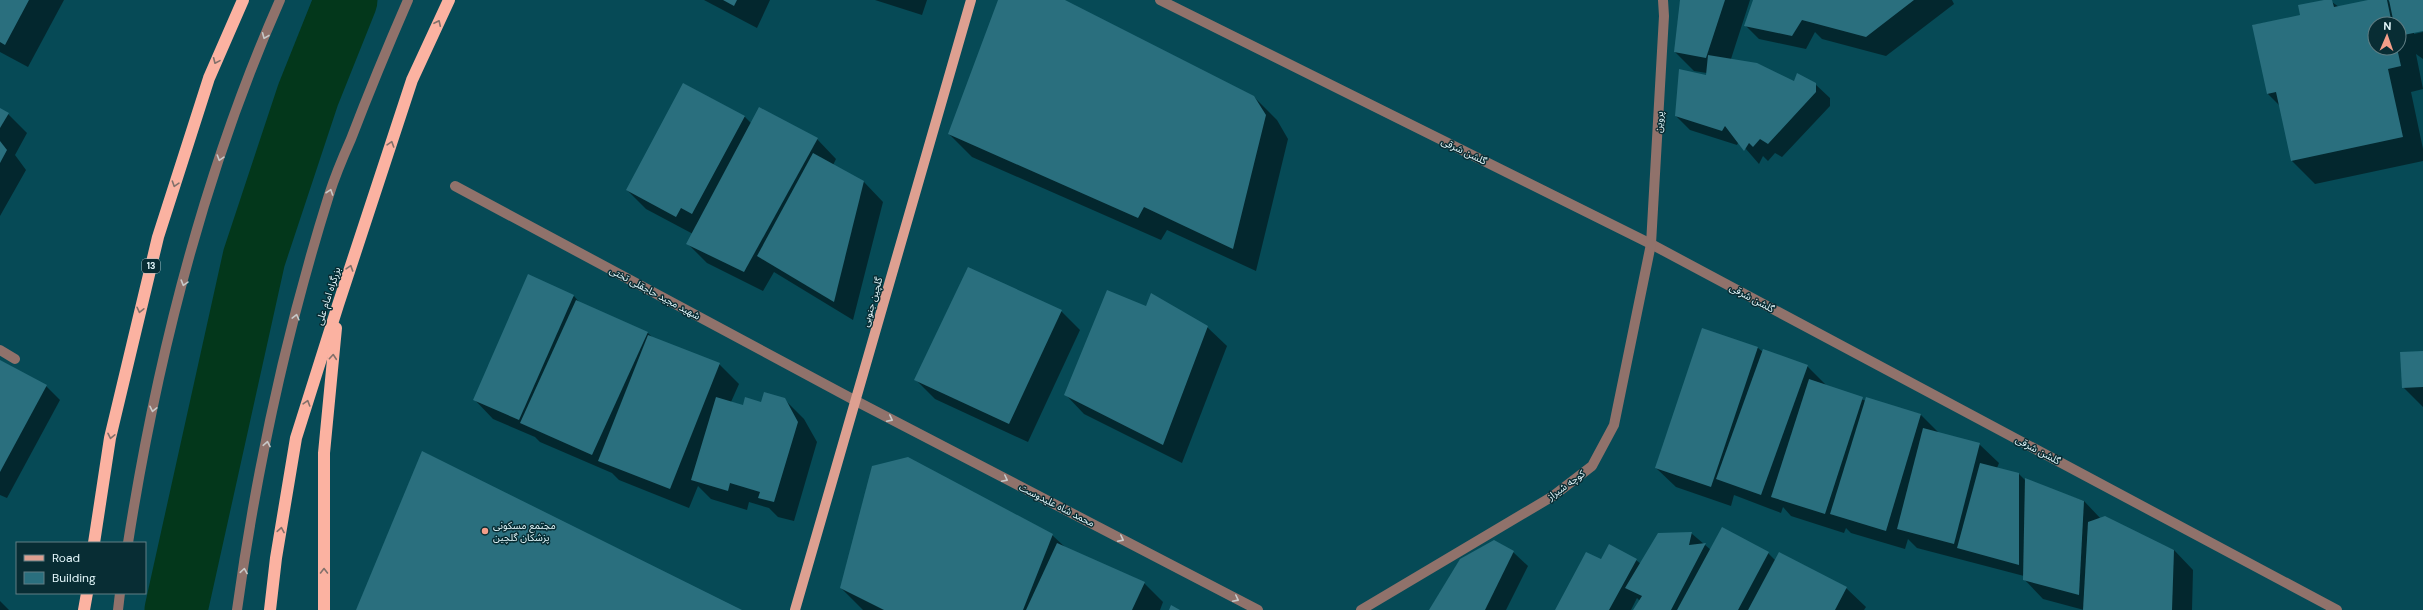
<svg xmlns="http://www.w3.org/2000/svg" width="2423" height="610" font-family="'DM Sans','Noto Sans Arabic',sans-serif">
<rect width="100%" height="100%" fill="#064a56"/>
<g fill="#0007" fill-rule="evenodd">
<path d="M0 0H64L28 67 0 52Z"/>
<path d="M704 0H770L757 28Z"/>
<path d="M875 0H927L922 15Z"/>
<path d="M999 0H1063L1254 97 1277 120 1288 139 1256 271 1167 230 1161 240 972 157 949 134Z"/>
<path d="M1681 0H1750L1731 59 1795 83 1815 84 1830 98V106L1782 157 1775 153 1768 161 1763 156 1759 164 1739 141 1737 145 1690 130 1676 116 1707 77V73L1694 71 1675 52Z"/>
<path d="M1754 0H1952L1954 4 1886 56 1822 39 1815 32 1806 49 1759 39 1745 25Z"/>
<path d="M2329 0 2339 7 2373 0H2388L2391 3 2390 0H2423V30L2414 32V34L2423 32V59L2416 54 2423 89 2411 92 2423 149V161L2315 184 2292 161 2280 106 2268 94 2253 25 2301 16ZM2375 24H2399V48H2375Z"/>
<path d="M684 84 745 117 752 124 817 139 836 159 833 165 864 182 883 202 853 320 774 272 763 291 707 263 688 244 693 234 646 209 627 190Z"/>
<path d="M0 110 8 114 27 133 15 155 26 170 0 216Z"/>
<path d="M574 296 580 303 648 333 653 338 719 364 739 384 731 402 744 406 784 399 804 419 817 442 794 521 778 517 769 508 749 502 747 510 711 499 698 486 689 508 619 480 612 473 540 442 535 437 493 419 474 399Z"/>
<path d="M1146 308 1207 327 1227 346 1182 463 1084 414 1065 394Z"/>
<path d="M1061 311 1080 330 1028 442 935 399 916 380Z"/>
<path d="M1703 329 1758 348 1763 352 1807 366 1826 385 1866 401 1920 414 1939 433 1979 444 1999 463 1997 468 2019 474 2026 481 2084 501 2101 519 2174 550 2193 570 2192 610H2084L2043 599 2024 579V576L1917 548 1908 539 1905 549 1851 533 1846 528 1844 533 1791 516 1783 507 1781 513 1734 495 1731 506 1676 487 1656 468Z"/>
<path d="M2423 352V407L2403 387Z"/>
<path d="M0 361 46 386 60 400 7 498 0 495Z"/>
<path d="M1691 533 1711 550 1768 553 1775 560 1846 588 1866 607 1864 610H1635L1640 601 1637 598 1631 610H1557L1602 561 1636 560 1641 564Z"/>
<path d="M1052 535 1066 548 1144 583 1163 602 1160 610H863L841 588Z"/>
<path d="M1513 552 1528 566 1506 610H1430Z"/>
<path d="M0 601 9 610H0Z"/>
</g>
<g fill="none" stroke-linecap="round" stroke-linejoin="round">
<path stroke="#03371b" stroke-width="63" d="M176 610 254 258 308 95 346 0"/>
</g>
<g fill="#2a6f7e">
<path d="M0 0H29L5 45 0 42Z"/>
<path d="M723 0H737L734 6Z"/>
<path d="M998 0H1065L1254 96 1266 115 1233 249 1144 207 1138 218 948 134Z"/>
<path d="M1680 0H1725L1706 58 1674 52Z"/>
<path d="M1753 0H1914L1866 37 1802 20 1792 36 1744 26Z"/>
<path d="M2324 0H2332L2334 7 2368 0H2387L2392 24H2375V48H2397L2401 66 2388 69 2403 137 2291 161 2276 92 2267 94 2252 25 2300 15 2298 5Z"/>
<path d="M2389 0H2423V31L2399 36V24H2394Z"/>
<path d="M1708 55 1757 63 1794 81 1797 73 1816 83V92L1768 144 1760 139 1753 147 1749 143 1744 151 1725 126 1722 131 1675 116 1679 69 1706 75Z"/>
<path d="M683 83 745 116 692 214 681 208 676 217 626 190Z"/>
<path d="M759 107 818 138 744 272 686 244Z"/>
<path d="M0 108 9 113 0 128Z"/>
<path d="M0 141 7 150 0 163Z"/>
<path d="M813 153 864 181 834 302 757 256Z"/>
<path d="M968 267 1062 310 1009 424 914 380Z"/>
<path d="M528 274 574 295 519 420 473 400Z"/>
<path d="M1107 290 1146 306 1151 293 1208 326 1163 445 1064 395Z"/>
<path d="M576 300 648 332 592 455 520 423Z"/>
<path d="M1702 328 1758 347 1711 487 1655 468Z"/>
<path d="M648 335 720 363 670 489 598 461Z"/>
<path d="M1763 349 1808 365 1761 495 1716 479Z"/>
<path d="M2423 351V387L2402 388 2400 352Z"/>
<path d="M0 360 47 385 0 472Z"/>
<path d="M1809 379 1863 397 1825 514 1771 497Z"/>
<path d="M764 392 785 398 798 422 774 502 758 498 760 492 730 483 728 491 691 480 716 397 743 405 745 397 761 402Z"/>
<path d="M1866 397 1921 414 1886 531 1830 514Z"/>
<path d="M1923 428 1980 443 1954 544 1897 529Z"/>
<path d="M422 451 742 610H356Z"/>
<path d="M908 457 1053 534 1023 610H884L840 588 872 466Z"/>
<path d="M1980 463 2019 473V565L1957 548Z"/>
<path d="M2025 478 2084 501 2079 595 2023 580Z"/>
<path d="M2105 516 2174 550 2172 610H2083L2088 522Z"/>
<path d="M1722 527 1769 552 1738 610H1677Z"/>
<path d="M1692 532 1689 545 1706 543 1671 610H1633L1642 596 1625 588 1658 533Z"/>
<path d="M1494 540 1514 551 1485 610H1429L1460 559Z"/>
<path d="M1057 543 1145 582 1132 610H1026Z"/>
<path d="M1609 544 1637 559 1609 610H1555L1586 552 1601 559Z"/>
<path d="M1779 552 1847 587 1835 610H1748Z"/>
<path d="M1171 605 1180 610H1169Z"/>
</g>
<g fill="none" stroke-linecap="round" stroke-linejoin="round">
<g stroke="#90726b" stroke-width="10">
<path d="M1160 0 1651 244 2337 610"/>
<path d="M455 186 856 401 1258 610"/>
<path d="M0 350 15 359"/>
<path d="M128 543C157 358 204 172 280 0"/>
<path d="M118 610 120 593"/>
<path d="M237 610C256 472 287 329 329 195 335 176 343 157 351 139 369 92 388 46 408 0"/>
<path d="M1361 610 1553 496 1592 466 1614 425 1651 244 1664 16 1663 0"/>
</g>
<path stroke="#dda091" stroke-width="10" d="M795 610 971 0"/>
<g stroke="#fbb2a1" stroke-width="12">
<path d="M94 543 110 438 158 237 209 78 243 0"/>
<path d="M84 610 87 593"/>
<path d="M270 610 276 558 296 438 338 305 412 80 449 0"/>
<path d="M324 610V453L336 328"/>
</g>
</g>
<defs><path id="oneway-chevron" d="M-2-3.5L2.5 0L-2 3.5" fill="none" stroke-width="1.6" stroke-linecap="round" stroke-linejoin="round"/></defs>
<g stroke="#82706a">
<use href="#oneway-chevron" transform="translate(438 23) rotate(-65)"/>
<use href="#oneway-chevron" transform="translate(216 61) rotate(114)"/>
<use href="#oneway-chevron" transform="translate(391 144) rotate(-72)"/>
<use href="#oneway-chevron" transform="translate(175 184) rotate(108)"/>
<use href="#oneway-chevron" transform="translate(350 268) rotate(-72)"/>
<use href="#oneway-chevron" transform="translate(140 310) rotate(103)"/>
<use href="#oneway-chevron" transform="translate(333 357) rotate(-85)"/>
<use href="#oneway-chevron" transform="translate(307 403) rotate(-73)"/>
<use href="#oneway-chevron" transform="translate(111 436) rotate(102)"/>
<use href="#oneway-chevron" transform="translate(281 530) rotate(-80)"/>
<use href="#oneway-chevron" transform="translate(324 571) rotate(-90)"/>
</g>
<g stroke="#c7c9c9">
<use href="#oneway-chevron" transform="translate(265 36) rotate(112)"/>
<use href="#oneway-chevron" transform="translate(220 158) rotate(107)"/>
<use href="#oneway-chevron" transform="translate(330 192) rotate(-71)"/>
<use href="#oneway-chevron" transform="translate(184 283) rotate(106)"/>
<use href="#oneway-chevron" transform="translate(296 317) rotate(-76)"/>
<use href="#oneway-chevron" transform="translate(153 409) rotate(102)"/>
<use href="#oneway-chevron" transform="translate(890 419) rotate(27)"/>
<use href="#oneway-chevron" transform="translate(267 444) rotate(-79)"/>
<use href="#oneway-chevron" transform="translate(1005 479) rotate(27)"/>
<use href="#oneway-chevron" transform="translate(1121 539) rotate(27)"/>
<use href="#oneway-chevron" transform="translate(244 571) rotate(-81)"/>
<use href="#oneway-chevron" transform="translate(1236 599) rotate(27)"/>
</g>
<circle fill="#f49e89" stroke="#082d34" stroke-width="1.5" cx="485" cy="531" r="4"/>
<g text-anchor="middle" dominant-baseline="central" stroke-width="3" stroke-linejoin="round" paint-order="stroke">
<rect fill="#082d34" stroke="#a2bbc0" stroke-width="1" x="142" y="259" width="18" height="14" rx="3"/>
<g font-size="9" font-weight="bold" fill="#e4f8fc">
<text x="151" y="266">13</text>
</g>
<g font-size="10" fill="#e4f8fc" stroke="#082d34">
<text transform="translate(1659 122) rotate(-86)">پروین</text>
<text transform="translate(1464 151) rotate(26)">گلشن شرقی</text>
<text transform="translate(655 293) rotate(28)">شهید مجید حاجقلی تختی</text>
<text transform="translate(328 296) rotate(-72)">بزرگراه امام علی</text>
<text transform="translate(1752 298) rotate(28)">گلشن شرقی</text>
<text transform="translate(872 302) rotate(-74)">گلچین جنوبی</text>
<text transform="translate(2038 450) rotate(28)">گلشن شرقی</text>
<text transform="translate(1566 485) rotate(-36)">کوچه شیراز</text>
<text transform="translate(1057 505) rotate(27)">محمد شاه علیدوست</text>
</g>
<g font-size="10" fill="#e4f8fc" stroke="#082d34" text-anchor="start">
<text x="493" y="525">مجتمع مسکونی<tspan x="493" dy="12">پزشکان گلچین</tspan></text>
</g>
</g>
<rect x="16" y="542" width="130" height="52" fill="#082d34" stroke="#607e84"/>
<rect x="24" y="555" width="20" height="6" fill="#dda091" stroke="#607e84"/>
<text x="52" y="562" font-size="12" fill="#e4f8fc">Road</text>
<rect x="24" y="572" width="20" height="12" fill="#2a6f7e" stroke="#607e84"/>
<text x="52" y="582" font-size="12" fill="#e4f8fc">Building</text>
<g transform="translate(2387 36) rotate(2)"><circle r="19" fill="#082d34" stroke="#607e84"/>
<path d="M0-3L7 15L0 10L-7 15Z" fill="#f49e89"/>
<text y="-6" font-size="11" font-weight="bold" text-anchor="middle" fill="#e4f8fc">N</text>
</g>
</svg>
